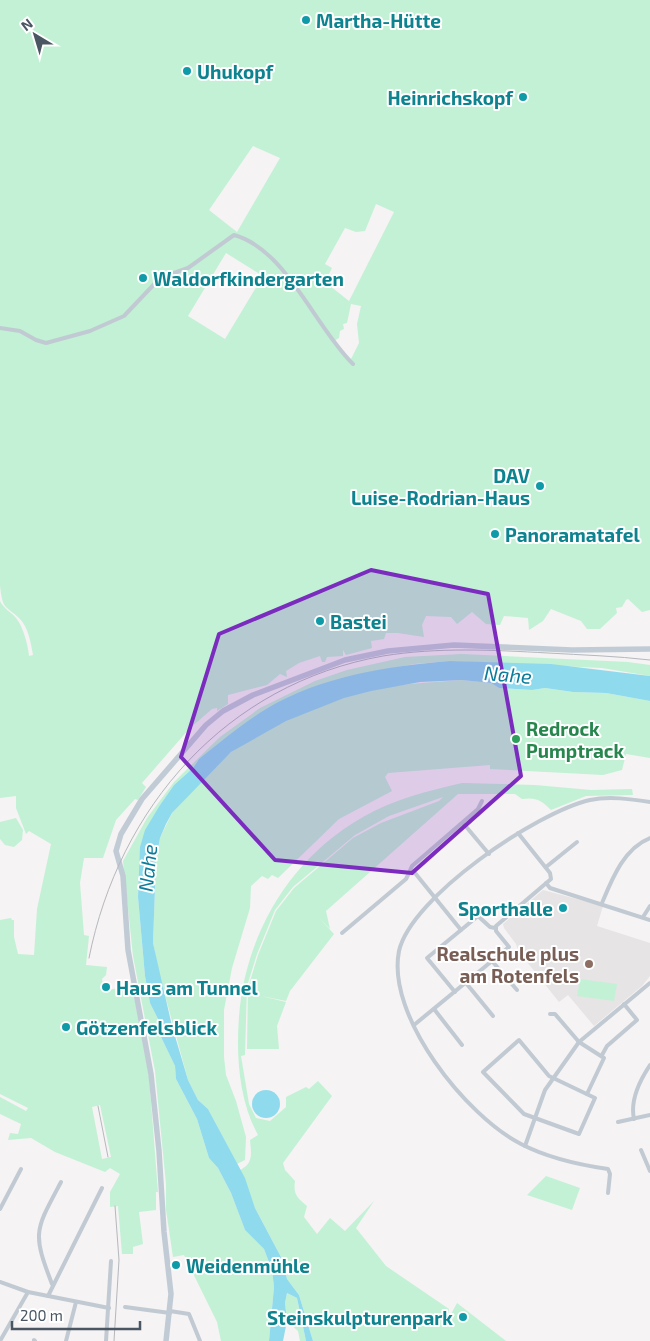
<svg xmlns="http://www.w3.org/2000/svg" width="650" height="1341" font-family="'Exo 2',sans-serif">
<rect width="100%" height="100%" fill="#f5f3f3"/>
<path fill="#e6e4e5" d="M543 890 603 906 597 926 650 943V976L642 986 594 1026 568 995 559 1002 519 952 516 944 504 928 503 924Z"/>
<g fill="#c3f1d5" fill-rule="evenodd">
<path d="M0 0H650V610L642 612 628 599 626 600 622 607 616 608 617 613 600 629H587L581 621 551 609 543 621 529 630 528 618 504 616 500 625 486 624 472 612 457 624 451 617 426 616 422 625 424 637 398 633H386L384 639 371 641 372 648 346 655 343 650V656L327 657 325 662H322L320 656 299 663 286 671 287 677 280 674 267 685 228 695V704L217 711V708L212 709 189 729 142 783 146 787 138 800 135 799 116 820 103 858H84L80 883 84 935 89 936 86 965 107 967 106 975 102 979 104 991 132 985 149 1076 158 1192H156V1210L139 1212 143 1244 133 1247V1254H122L118 1206 110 1207V1192L120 1174 110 1168 105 1172 55 1152 31 1138 8 1140 10 1133 18 1134 21 1124 0 1114V1097L26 1111 28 1108 0 1094V920L11 918 12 920H14V937L18 954 34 955 37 909 51 844 29 831 26 834 16 808V796L0 798V601C4 609 10 611 16 618 23 626 28 645 29 656L33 655C31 643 28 626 19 618 4 604 3 610 0 586ZM253 146 280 158 237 232 209 210ZM376 204 394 212 349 301 325 282 332 268 325 264 345 228 356 232 365 231ZM226 253 263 276 225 339 188 316ZM351 304 361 306 357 324 359 343 351 359 334 341 339 338 340 331 344 329 343 324 347 323ZM100 1105 111 1157 102 1159 92 1107Z"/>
<path d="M462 654 628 662 650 665V676L602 668 450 661 414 664 355 675 298 694 266 709 199 759 193 768 174 785 160 805 140 872 138 897 145 976 150 1003 160 1023 161 1037 175 1066 176 1079 197 1119 209 1158 218 1168 231 1193 245 1230 264 1249 272 1270 274 1287 269 1341H221L217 1322 184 1255 173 1257 166 1210V1184L155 1071 133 956 123 861 147 818 174 782 220 737 260 708 315 681 347 670 405 657Z"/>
<path d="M462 680 491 683 499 688 532 690 545 688 573 692 606 693 650 701V758L626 754 622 770 603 775 490 769V765L388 773 385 777 392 791 339 819 278 878 272 875 268 879 262 876 251 886 250 908 232 968 224 1010V1057L226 1075 236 1101 246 1137 245 1160 237 1164 208 1109 198 1100 188 1080 159 973 153 943 156 861 160 838 172 813C191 793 208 770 230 753 267 723 339 695 387 687 412 683 437 682 462 680Z"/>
<path d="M462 783 535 785 591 790 632 789 633 795 586 796 551 810C541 800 536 797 522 799L515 794H458L326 911 330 929 318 917 334 934 290 991 286 1001 261 996 286 1002 277 1026 279 1049H247L248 988 258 955 276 911 294 888 353 838 381 823 439 801 443 797 389 816 355 835 293 887 275 910 257 954 247 986 245 1055 241 1056 249 1104 256 1118 270 1121 286 1107V1097L306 1087 309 1089 318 1081 332 1096 283 1163 285 1170 295 1181C293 1194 297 1198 307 1206L304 1217 317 1234 330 1218 345 1231 374 1201 356 1228 386 1266 449 1309 447 1322 457 1303 506 1341H313L299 1295 287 1279 282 1259 255 1208 240 1170C254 1164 251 1152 250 1140L258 1135C239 1100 236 1056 239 1017 245 935 290 858 363 817 394 799 428 791 462 783Z"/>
<path d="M16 818 23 830 22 840 14 847 5 845 0 839V822Z"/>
<path d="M580 979 617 984 614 1001 577 996Z"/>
<path d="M546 1176 580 1188 572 1210 527 1195Z"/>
<path d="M287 1293 297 1298 306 1341H300L298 1331 287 1321 285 1303Z"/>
</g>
<g fill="#90daee">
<path d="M450 661 551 664 650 676V701L606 693 573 692 545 688 532 690 499 688 491 683 462 680 420 682 371 691 344 698 286 721 231 752 172 813 166 824 160 838 156 861 153 943 172 1026 188 1080 198 1100 208 1109 245 1178 255 1208 282 1259 287 1279 299 1295 313 1341H306L297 1298 287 1293 285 1303 287 1321 283 1341H269L274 1287 272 1270 264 1249 245 1230 231 1193 218 1168 209 1158 197 1119 176 1079 175 1066 161 1037 160 1023 150 1003 145 976 138 897 140 847 145 830 160 805 174 785 193 768 199 759C220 742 243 723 266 709 321 676 388 666 450 661Z"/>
<circle cx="266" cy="1104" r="14"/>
</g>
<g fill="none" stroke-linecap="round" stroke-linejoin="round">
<g stroke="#c1cad2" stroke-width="4">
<path d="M0 328 20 331 36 340 46 343 90 331 124 316 160 278 188 268 234 235C286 249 315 327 353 364"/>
<path d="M463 823 489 854"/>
<path d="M546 867 577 842"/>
<path d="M409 873 412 866 478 809 482 801"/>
<path d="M546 883 550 888 650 920"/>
<path d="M602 903C612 879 624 848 650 838"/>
<path d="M643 917 650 906"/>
<path d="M461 930 478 916 490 927 495 928"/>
<path d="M342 933 406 879 409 873H415L461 930 427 958 455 992"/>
<path d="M492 961 517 990"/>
<path d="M466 983 493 1016"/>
<path d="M434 1009 462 1045"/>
<path d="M550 1014H555L579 1042 604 1058 587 1094"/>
<path d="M414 1025 509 947 496 931V926L551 879 550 873 518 833"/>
<path d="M519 1040 549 1076 595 1098 579 1134 524 1114 483 1072Z"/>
<path d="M602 1055 607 1046 637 1020 624 1004"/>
<path d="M634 1119C630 1101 640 1080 650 1065"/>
<path d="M618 1122 650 1115"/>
<path d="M525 1146 545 1090 579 1042 650 983"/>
<path d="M641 1150 650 1171"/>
<path d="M608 1193 610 1174 608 1169C580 1165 546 1157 521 1144 466 1116 386 1016 399 951 411 897 537 812 590 800 609 796 630 799 650 802"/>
<path d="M0 1209 21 1169"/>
<path d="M0 1282 28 1292 109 1308"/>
<path d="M52 1284C32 1232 35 1231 61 1182"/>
<path d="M48 1296 102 1188"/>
<path d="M125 1307 170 1313"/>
<path d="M170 1311 189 1314 200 1341"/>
<path d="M34 1340 35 1341"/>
<path d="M0 1341 28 1292"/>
<path d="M66 1341 76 1302"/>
<path d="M106 1341 111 1261"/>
</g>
<path stroke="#c1cbd6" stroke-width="5.5" d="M166 1341 171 1294 164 1232 159 1151 151 1074 128 950 123 876 116 851 121 834 142 799 206 725 223 711 253 695 345 660 388 651 454 645 572 650 650 649"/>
<g stroke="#b5b8bd" stroke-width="1">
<path d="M89 958C119 807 226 684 383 656 438 647 493 650 548 653 582 655 616 656 650 660"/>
<path d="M98 1106 108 1157"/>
<path d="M114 1341 119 1260 115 1206"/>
</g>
</g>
<path fill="#7b2cbf" fill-opacity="0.2" stroke="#7b2cbf" stroke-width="4" stroke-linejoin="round" d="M371 570 488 594 521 776 412 873 275 860 181 757 219 634Z"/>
<g fill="#0f9aa8" stroke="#fff" stroke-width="2">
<circle cx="306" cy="20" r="5"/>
<circle cx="187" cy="71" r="5"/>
<circle cx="523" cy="97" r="5"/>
<circle cx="143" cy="278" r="5"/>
<circle cx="540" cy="486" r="5"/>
<circle cx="495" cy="534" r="5"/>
<circle cx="320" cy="621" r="5"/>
<circle cx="563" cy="908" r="5"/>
<circle cx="106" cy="987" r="5"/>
<circle cx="66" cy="1027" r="5"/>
<circle cx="176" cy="1265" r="5"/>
<circle cx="463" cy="1317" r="5"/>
</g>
<circle fill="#2e9e5b" stroke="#fff" stroke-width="2" cx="516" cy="739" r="5"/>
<circle fill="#8d6e63" stroke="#fff" stroke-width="2" cx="589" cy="964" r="5"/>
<g text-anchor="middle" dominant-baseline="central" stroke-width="4" stroke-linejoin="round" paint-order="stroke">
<g font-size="19" font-weight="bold" fill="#0d838f" stroke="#fff" text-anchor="start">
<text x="316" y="20">Martha-Hütte</text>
<text x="197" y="71">Uhukopf</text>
<text x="513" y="97" text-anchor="end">Heinrichskopf</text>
<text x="153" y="278">Waldorfkindergarten</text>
<text x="530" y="475" text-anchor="end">DAV<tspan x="530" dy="22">Luise-Rodrian-Haus</tspan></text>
<text x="505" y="534">Panoramatafel</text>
<text x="330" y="621">Bastei</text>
<text x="553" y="908" text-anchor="end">Sporthalle</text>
<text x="116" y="987">Haus am Tunnel</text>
<text x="76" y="1027">Götzenfelsblick</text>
<text x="186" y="1265">Weidenmühle</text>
<text x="453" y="1317" text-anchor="end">Steinskulpturenpark</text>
</g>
<g font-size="19" font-weight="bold" fill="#27864d" stroke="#fff" text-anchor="start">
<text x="526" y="728">Redrock<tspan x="526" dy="22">Pumptrack</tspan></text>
</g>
<g font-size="19" font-weight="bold" fill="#785e54" stroke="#fff" text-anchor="end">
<text x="579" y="953">Realschule plus<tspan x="579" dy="22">am Rotenfels</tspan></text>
</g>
<g font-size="20" font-style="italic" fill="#0c7c9b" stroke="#fff">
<text transform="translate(508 674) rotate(5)">Nahe</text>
<text transform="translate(147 868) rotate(-84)">Nahe</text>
</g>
</g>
<g transform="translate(35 35) rotate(322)" stroke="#ffffff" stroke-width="4" paint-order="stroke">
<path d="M0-4L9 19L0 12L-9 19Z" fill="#4a5661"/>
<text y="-8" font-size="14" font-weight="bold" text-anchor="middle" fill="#4a5661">N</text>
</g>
<path d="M12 1321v8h128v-8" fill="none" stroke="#4a5661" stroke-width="2.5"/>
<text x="20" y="1321" font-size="15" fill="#4a5661" stroke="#ffffff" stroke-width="4" paint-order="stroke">200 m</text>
</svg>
